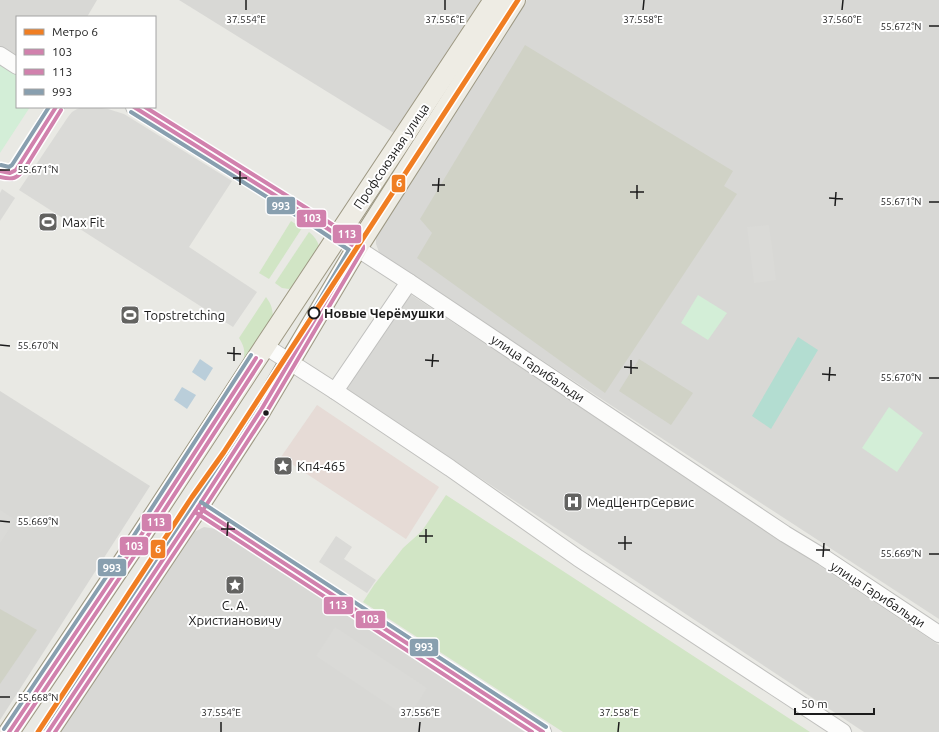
<svg xmlns="http://www.w3.org/2000/svg" width="939" height="732" font-family="Ubuntu,sans-serif">
<rect width="100%" height="100%" fill="#e9e9e4"/>
<g fill="#d8d8d5">
<path d="M0 0H97L87 17H17V57L0 46Z"/>
<path d="M179 0H481L394 133Z"/>
<path d="M527 0H939V619L382 256 379 252 376 244V235L432 146Z"/>
<path d="M407 292 939 645V732H864L344 388Z"/>
<path d="M0 391 150 486 0 720Z"/>
<path d="M204 527 216 529 525 732H59L194 532Z"/>
</g>
<path fill="#e6dbd6" d="M317 405 439 487 406 539 281 457Z"/>
<g fill="#d0d2c6">
<path d="M525 45 733 171 724 186 737 194 605 393 417 258 432 233 420 219Z"/>
<path d="M639 359 693 393 671 425 619 391Z"/>
<path d="M0 609 37 630 0 684Z"/>
</g>
<g fill="#d1e5c5">
<path d="M291 221 302 228 269 279 259 273Z"/>
<path d="M309 232C314 236 317 240 319 246L296 285 289 289 282 288 275 283Z"/>
<path d="M266 297C272 305 273 310 273 321L242 367C245 354 246 349 239 338Z"/>
<path d="M446 495 810 732H563L363 602 374 585 403 548 422 531Z"/>
</g>
<g fill="#d3eed7">
<path d="M0 64 17 75V107H30L0 153Z"/>
<path d="M698 295 727 313 708 340 681 323Z"/>
<path d="M889 407 923 433 897 472 862 448Z"/>
</g>
<path fill="#b3ddd1" d="M798 337 818 350 771 429 752 416Z"/>
<g fill="#dadad7">
<path d="M83 107H96L108 109 124 114 232 181 189 247 257 292 233 327 19 190 68 117 72 112 77 109Z"/>
<path d="M2 189 15 198 0 221V193Z"/>
<path d="M769 225 776 280 754 283 747 227Z"/>
<path d="M0 510 15 520 0 543Z"/>
<path d="M336 536 352 547 344 559 376 580 367 593 319 562Z"/>
<path d="M335 627 427 688 408 718 316 656Z"/>
</g>
<g fill="#baceda">
<path d="M200 359 213 368 205 381 192 372Z"/>
<path d="M182 387 196 395 187 409 174 400Z"/>
</g>
<g fill="none" stroke-linecap="round" stroke-linejoin="round">
<g stroke="#c0c0be" stroke-width="18">
<g id="minor">
<path d="M0 55 17 66"/>
<path d="M134 107 313 219 338 236 409 282 785 534 823 557 939 634"/>
<path d="M0 171 10 173 16 170 20 165 49 117 56 107"/>
<path d="M265 346 335 391 450 468 578 558 843 732"/>
<path d="M335 391 409 282"/>
<path d="M198 507 543 732"/>
</g>
</g>
<g stroke="#9d9883" stroke-width="22">
<g id="major">
<path d="M9 732 134 546 265 346 494 0"/>
<path d="M48 732 198 507 261 410 357 248 515 0"/>
</g>
</g>
<use href="#minor" stroke="#fcfcfb" stroke-width="16"/>
<use href="#major" stroke="#eeece4" stroke-width="20"/>
<g stroke="#fff" stroke-width="7">
<g id="bus-1">
<path d="M0 171 10 173 16 170 56 107"/>
<path d="M198 507 543 732"/>
<path d="M9 732 134 546 256 358"/>
<path d="M48 732 198 507 261 410 357 248 313 219 134 107"/>
</g>
</g>
<g stroke="#fff" stroke-width="7">
<g id="bus-2">
<path d="M0 177C13 180 17 179 25 168L61 110"/>
<path d="M195 512 532 732"/>
<path d="M16 732 139 549 261 361"/>
<path d="M55 732 203 510 266 413 363 249V246L361 243 316 214 145 107"/>
</g>
</g>
<g stroke="#fff" stroke-width="7">
<g id="bus-3">
<path d="M1 165 9 167 12 165 49 107"/>
<path d="M201 502 546 727"/>
<path d="M4 729 129 543 251 355"/>
<path d="M43 729 193 504 256 407 349 250 310 224 131 112"/>
</g>
</g>
<use href="#bus-1" stroke="#d181ad" stroke-width="4"/>
<use href="#bus-2" stroke="#d181ad" stroke-width="4"/>
<use href="#bus-3" stroke="#889faf" stroke-width="4"/>
<g stroke="#fff" stroke-width="8">
<path id="metro-1" d="M38 732 192 497 224 452 518 0"/>
</g>
<use href="#metro-1" stroke="#f07e23" stroke-width="5"/>
</g>
<path fill="none" stroke="#1b1b1b" stroke-width="1.5" d="M246 10V0M445 10V0M643 10 644 0M842 10 843 0M929 26H939M0 170H10M233 178H247M240 185V171M432 185H445M438 192 439 178M630 192H644M829 198 843 199M637 199V185M929 202H939M835 206 836 192M0 345 10 346M227 353 241 354M425 360 439 361M234 361V347M432 367 433 354M624 367 638 368M631 374V360M822 374 836 375M929 378H939M829 381 830 367M0 521 10 522M221 529H235M227 536 228 522M419 536H433M426 543V529M618 543H632M625 550V536M816 550H830M929 554H939M823 557 824 543M0 697H10M221 732V722M419 732 420 722M618 732 619 722"/>
<defs>
<g id="stadium-square" transform="scale(1)"><rect x="-9" y="-9" width="18" height="18" rx="4" fill="#636361" stroke="#fff"/><path d="M0-5a6.5 5 0 1 0 0 10a6.5 5 0 1 0 0-10ZM-3.5-1.8h7v3.6h-7Z" fill="#fff"/></g>
<g id="sight-square" transform="scale(1)"><rect x="-9" y="-9" width="18" height="18" rx="4" fill="#636361" stroke="#fff"/><path d="M0-6L1.8-2.2L6-1.7L2.9 1.2L3.7 5.4L0 3.3L-3.7 5.4L-2.9 1.2L-6-1.7L-1.8-2.2Z" fill="#fff"/></g>
<g id="hospital-square" transform="scale(1)"><rect x="-9" y="-9" width="18" height="18" rx="4" fill="#636361" stroke="#fff"/><path d="M-5-5h3v3.5h4V-5h3V5h-3V1.5h-4V5h-3Z" fill="#fff"/></g>
</defs>
<g fill-rule="evenodd">
<use href="#stadium-square" x="48" y="222"/>
<use href="#stadium-square" x="130" y="315"/>
<use href="#sight-square" x="283" y="466"/>
<use href="#hospital-square" x="573" y="502"/>
<use href="#sight-square" x="235" y="585"/>
</g>
<circle fill="#fff" stroke="#1b1b1b" stroke-width="2" cx="314" cy="313" r="5.5"/>
<circle fill="#1b1b1b" stroke="#fff" stroke-width="1.5" cx="266" cy="413" r="3.5"/>
<g text-anchor="middle" dominant-baseline="central" stroke-width="4" stroke-linejoin="round" paint-order="stroke">
<g font-size="13" fill="#1b1b1b" stroke="#fff">
<text transform="translate(391 156) rotate(-56)">Профсоюзная улица</text>
<text transform="translate(538 368) rotate(34)">улица Гарибальди</text>
<text transform="translate(878 594) rotate(33)">улица Гарибальди</text>
</g>
<g font-size="13" fill="#1b1b1b" stroke="#fff" text-anchor="start">
<text x="62" y="222">Max Fit</text>
<text x="144" y="315">Topstretching</text>
<text x="297" y="466">Кп4-465</text>
<text x="587" y="502">МедЦентрСервис</text>
<text x="235" y="605" text-anchor="middle">С. А.<tspan x="235" dy="15">Христиановичу</tspan></text>
</g>
<g font-size="13" font-weight="bold" fill="#1b1b1b" stroke="#fff" text-anchor="start">
<text x="324" y="313">Новые Черёмушки</text>
</g>
</g>
<g font-size="10" text-anchor="middle" fill="#1b1b1b" stroke="#fff" stroke-width="4" stroke-linejoin="round" paint-order="stroke">
<text x="246" y="23">37.554°E</text>
<text x="445" y="23">37.556°E</text>
<text x="643" y="23">37.558°E</text>
<text x="842" y="23">37.560°E</text>
<text x="901" y="30">55.672°N</text>
<text x="38" y="173">55.671°N</text>
<text x="901" y="205">55.671°N</text>
<text x="38" y="349">55.670°N</text>
<text x="901" y="381">55.670°N</text>
<text x="38" y="525">55.669°N</text>
<text x="901" y="557">55.669°N</text>
<text x="38" y="701">55.668°N</text>
<text x="221" y="716">37.554°E</text>
<text x="420" y="716">37.556°E</text>
<text x="619" y="716">37.558°E</text>
</g>
<g stroke="#fff" stroke-width="1.5">
<rect x="391" y="174" width="15" height="19" rx="4" fill="#f07e23"/>
<rect x="266" y="196" width="30" height="19" rx="4" fill="#889faf"/>
<rect x="296" y="209" width="31" height="19" rx="4" fill="#d181ad"/>
<rect x="332" y="224" width="30" height="20" rx="4" fill="#d181ad"/>
<rect x="141" y="513" width="31" height="19" rx="4" fill="#d181ad"/>
<rect x="119" y="536" width="30" height="20" rx="4" fill="#d181ad"/>
<rect x="150" y="539" width="16" height="20" rx="4" fill="#f07e23"/>
<rect x="97" y="558" width="30" height="19" rx="4" fill="#889faf"/>
<rect x="323" y="596" width="31" height="19" rx="4" fill="#d181ad"/>
<rect x="355" y="610" width="31" height="19" rx="4" fill="#d181ad"/>
<rect x="409" y="638" width="30" height="19" rx="4" fill="#889faf"/>
</g>
<g font-size="11" text-anchor="middle" font-weight="bold" fill="#fff">
<text x="399" y="187">6</text>
<text x="281" y="210">993</text>
<text x="312" y="222">103</text>
<text x="347" y="238">113</text>
<text x="156" y="526">113</text>
<text x="134" y="550">103</text>
<text x="158" y="553">6</text>
<text x="112" y="572">993</text>
<text x="338" y="609">113</text>
<text x="370" y="623">103</text>
<text x="424" y="651">993</text>
</g>
<rect x="16" y="16" width="140" height="92" fill="#ffffff" stroke="#a4a4a4"/>
<rect x="24" y="29" width="20" height="6" fill="#f07e23" stroke="#a4a4a4"/>
<text x="52" y="36" font-size="12" fill="#1b1b1b">Метро 6</text>
<rect x="24" y="49" width="20" height="6" fill="#d181ad" stroke="#a4a4a4"/>
<text x="52" y="56" font-size="12" fill="#1b1b1b">103</text>
<rect x="24" y="69" width="20" height="6" fill="#d181ad" stroke="#a4a4a4"/>
<text x="52" y="76" font-size="12" fill="#1b1b1b">113</text>
<rect x="24" y="89" width="20" height="6" fill="#889faf" stroke="#a4a4a4"/>
<text x="52" y="96" font-size="12" fill="#1b1b1b">993</text>
<path d="M795 708v6h79v-6" fill="none" stroke="#1b1b1b" stroke-width="2"/>
<text x="801" y="708" font-size="12" fill="#1b1b1b" stroke="#ffffff" stroke-width="3" paint-order="stroke">50 m</text>
</svg>
